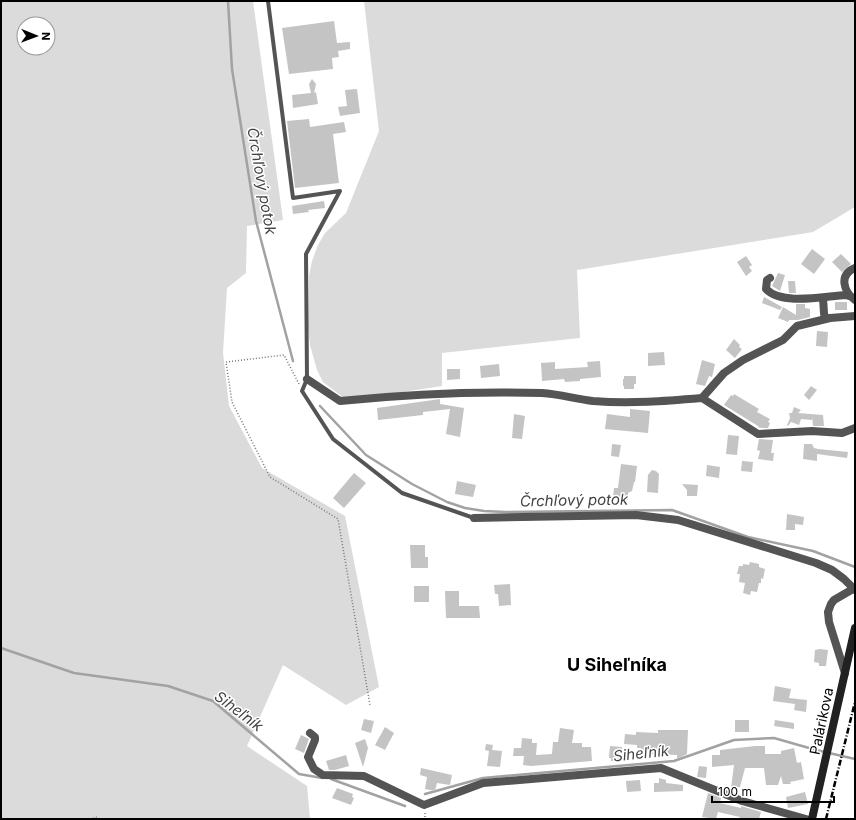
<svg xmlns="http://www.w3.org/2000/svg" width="856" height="820" font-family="Inter,sans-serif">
<rect width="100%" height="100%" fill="#fff"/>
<g fill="#dbdbdb" fill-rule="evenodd">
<path d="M1 1H253L283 220 247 226 246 273 227 288 223 353 229 406 262 468 345 516 379 687 346 705 283 665 247 746 307 786 310 819H1ZM24 24H48V48H24Z"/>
<path d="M364 1H855V207L813 232 577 270 580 338 442 353V386L363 398 345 399 323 382 317 370 310 345 308 326 309 276 312 261 318 245 325 233 346 213 379 131Z"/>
</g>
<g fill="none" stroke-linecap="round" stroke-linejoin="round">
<g stroke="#a2a2a2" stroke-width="2.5">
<path d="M228 1 232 69 256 221 293 361"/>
<path d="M320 406 366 455 412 484 447 502 465 508 484 511 506 512 672 510 748 537 813 551 855 567"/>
<path d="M1 648 74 673 168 686 213 701 299 774 322 778"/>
<path d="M331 779 405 806"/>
<path d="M425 794 483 778 674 761 734 740 774 738 816 750 855 759"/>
</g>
</g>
<g fill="#c4c4c4">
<path d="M334 21 337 43 350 42V49L338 51 339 57 332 58 333 69 289 74 282 28Z"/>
<path d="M312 79 316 84 314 93 316 92 318 104 293 108 292 95 311 93 309 84Z"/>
<path d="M357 89 360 113 340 116 338 107 347 106 345 90Z"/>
<path d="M309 119 310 127 344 122 346 132 333 134 339 183 295 188 287 121Z"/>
<path d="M324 201 325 208 308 210 309 212 293 214 292 206Z"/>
<path d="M812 249 825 259 814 274 801 264Z"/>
<path d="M841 254 851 264 842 272 832 262Z"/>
<path d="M746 256 752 265 749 267 752 271 746 276 737 262Z"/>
<path d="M778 273 785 275 780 291 772 286Z"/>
<path d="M788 281H795L796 293H789Z"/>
<path d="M764 297 782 307 780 310 762 303Z"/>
<rect x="835" y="302" width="12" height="8"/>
<path d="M796 304H805V308L810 309V317L798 320H789L788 322 778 318 783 307 796 315Z"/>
<path d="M817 331 828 332 827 347 816 346Z"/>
<path d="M734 339 740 345 739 347 742 349 735 358 726 350Z"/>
<path d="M664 352 665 365 648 366V353Z"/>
<path d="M702 360 715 364 712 377 709 376 705 386 696 384Z"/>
<path d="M600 361 601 377 580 379V381L565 382 564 379 542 381 541 363 555 362V369L588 367 587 362Z"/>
<path d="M499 364 500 376 481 378 480 366Z"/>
<path d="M447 369H460V379L447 380Z"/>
<path d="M624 376H636V384H634V389H624V386H623V379H624Z"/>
<path d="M811 386 817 390 809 400 804 395Z"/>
<path d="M734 394 759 409 757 412 770 419 768 422 770 423 768 428H761L758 427V426L724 405 731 395 733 396Z"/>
<path d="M440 399V404L464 408 460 437 446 434 450 409 423 412V415L378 420 377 408Z"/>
<path d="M794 407 801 410 798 413 823 415 824 426H813L812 416V420L801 419 799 425 791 422 788 426 787 425 790 418 789 413H792Z"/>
<path d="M630 409 650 411 648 433 605 429 607 414 630 417Z"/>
<path d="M514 414 525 416 522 439 512 438Z"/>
<path d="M728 435 739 436 737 455 726 454Z"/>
<path d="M759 439 773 440 771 453H774L773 461 758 459 760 451 757 450Z"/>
<path d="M612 444 621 445 619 457 611 456Z"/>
<path d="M804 444H812L814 448 818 449 848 452 847 458 817 454V461L803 459Z"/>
<path d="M742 461 753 462 752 472 741 471Z"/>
<path d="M621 464 637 466 635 482H634L632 491 628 493V500L613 498 614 488H618Z"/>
<path d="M707 465 720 467 719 478 706 476Z"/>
<path d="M652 470 656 471 659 474 658 493 647 492 648 475Z"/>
<path d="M354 473 366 483 344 508 333 498Z"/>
<path d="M457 481 476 485 473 497 455 494Z"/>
<path d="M682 484 698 485 697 496H687V490Z"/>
<path d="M787 514 804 517 803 525 795 524V530H786Z"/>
<path d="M410 545H425V557H428V568H411Z"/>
<path d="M750 562 759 564V567L765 569 763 579 761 578V583H759L757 592 751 591 750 595 743 593 745 583 739 582 740 574H737L739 566H743V564L749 565Z"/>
<path d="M510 584 511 605 499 606 498 594H495L494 585Z"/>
<rect x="414" y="586" width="15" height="16"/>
<path d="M445 591H459V606H479L480 618H446Z"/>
<path d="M820 649 828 650 826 666H819V663L814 662 815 650Z"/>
<path d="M775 686 791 689 789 698 807 700 806 712 794 710 795 704 773 701Z"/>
<path d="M364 719 374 721 371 733 361 730Z"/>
<rect x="735" y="720" width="14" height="12"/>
<path d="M775 720 794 723V729L774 726Z"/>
<path d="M385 727 394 733 385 750 375 745Z"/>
<path d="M560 728 574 730 572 743H582V747H591L592 761 531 766 523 765 524 756H513L514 748H521L522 738 532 739V743H537L536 755 552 754 553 742H558Z"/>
<path d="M658 730H688L687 754 677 759V755L650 754V750H640L641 748H637V745L624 744 625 734 636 735V732L658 733Z"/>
<path d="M301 735 309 739 304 753 295 749Z"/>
<path d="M365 739 368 748 363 767 355 743Z"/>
<path d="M486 744 493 745 492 750 502 751 500 767 487 766 489 751 485 750Z"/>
<path d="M610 746 622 747 621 761H611V758H609Z"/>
<path d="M755 746H765V754H781V751L794 748 797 763 801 762 804 779 790 782 791 784H783L781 776 778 785H766L764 768H745L740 787 731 788 734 765 712 767V755H720V750Z"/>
<path d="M346 755 349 766 335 770H329L326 761Z"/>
<path d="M699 766 707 767 706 778 697 777Z"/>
<path d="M421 768 452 775 450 785 437 783 435 791 425 789 427 777 420 775Z"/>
<path d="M659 778 666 780V783L683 785V791L654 792V783H659Z"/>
<path d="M640 780 641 791 627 792 626 781Z"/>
<path d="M337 788 353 794 352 797 354 798 351 805 332 798Z"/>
<path d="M805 792 808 804 788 808 786 797Z"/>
<path d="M708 793 721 798 720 803 741 808V806L761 812 759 819H739L740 817 718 812 716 819 702 817Z"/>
</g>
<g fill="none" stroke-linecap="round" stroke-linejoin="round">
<g stroke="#767676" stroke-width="1.5" stroke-dasharray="1 2" stroke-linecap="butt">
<path d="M299 384 284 355 226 362 232 402 270 477 338 519 370 705"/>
<path d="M425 813V819"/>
<path d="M90 819 97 817"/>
</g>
<path stroke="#545454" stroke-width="4" d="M268 1 293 198 340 191 306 254 307 379 302 391 333 439 402 493 474 518"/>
<g stroke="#545454" stroke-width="8">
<path d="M855 268C838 275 844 292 855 300"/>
<path d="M770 278 767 280 766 289C782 306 825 296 846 295L849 296"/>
<path d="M823 298 824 313 825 319"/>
<path d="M855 316 830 318 797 326 783 340 743 360 724 373 702 398 758 434 812 431 842 433 855 428"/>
<path d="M307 379 340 401C407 394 475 391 542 393 559 394 576 399 593 401 630 404 666 401 702 398"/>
<path d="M474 518 636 515 678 520 816 563 832 570 844 579 855 590"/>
<path d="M845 673 829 622 828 612 831 604 834 600 853 589"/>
<path d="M310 733 315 737V740L308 757 314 769 323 775 364 776 424 805 483 783 661 768 742 801 806 819"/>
</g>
<path stroke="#212121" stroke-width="8" d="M812 819 855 628"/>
<path stroke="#000" stroke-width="2.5" stroke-dasharray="6 2 1 2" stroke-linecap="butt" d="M826 819 855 702"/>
</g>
<g text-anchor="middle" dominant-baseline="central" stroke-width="3" stroke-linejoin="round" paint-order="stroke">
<g font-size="14" fill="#000" stroke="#fff">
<text transform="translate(821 721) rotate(-78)">Palárikova</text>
</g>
<g font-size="15" font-style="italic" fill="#434343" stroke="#fff">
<text transform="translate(262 181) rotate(80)">Črchľový potok</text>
<text transform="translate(574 500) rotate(-1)">Črchľový potok</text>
<text transform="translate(239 711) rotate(37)">Siheľník</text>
<text transform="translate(641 753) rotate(-6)">Siheľník</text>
</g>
<g font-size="18" font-weight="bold" fill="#000" stroke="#fff">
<text x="617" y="664">U Siheľníka</text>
</g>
</g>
<rect width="856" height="820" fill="none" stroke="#000000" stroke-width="4"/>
<g transform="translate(36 36) rotate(91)"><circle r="19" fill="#ffffff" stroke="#999999"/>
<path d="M0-3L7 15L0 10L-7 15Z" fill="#000000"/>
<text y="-6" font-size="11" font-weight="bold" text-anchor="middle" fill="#000000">N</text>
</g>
<path d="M712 796v6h122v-6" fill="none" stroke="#000000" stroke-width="2"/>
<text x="718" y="796" font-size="12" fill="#000000" stroke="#ffffff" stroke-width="3" paint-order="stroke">100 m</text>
</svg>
